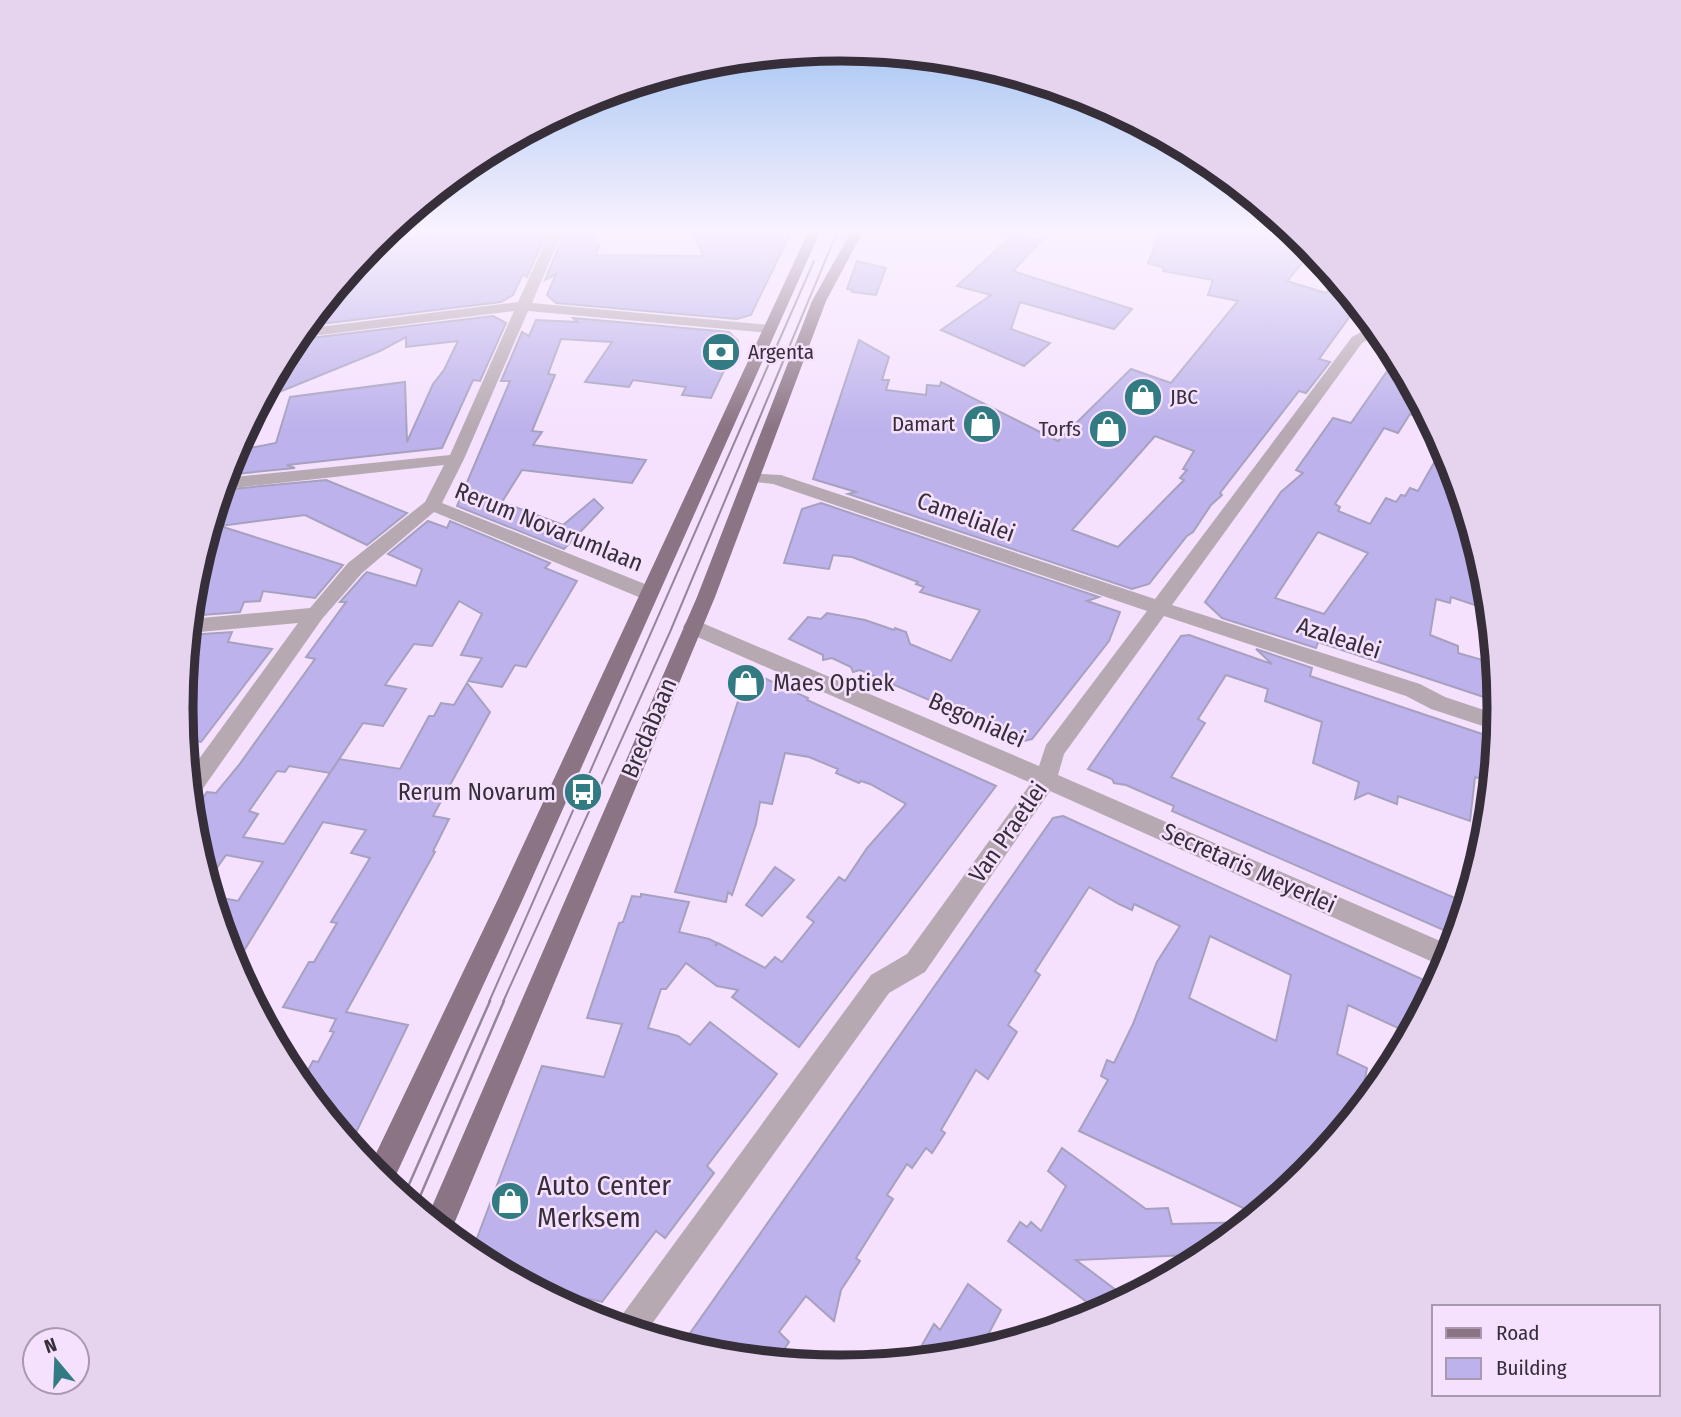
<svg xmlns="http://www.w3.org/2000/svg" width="1681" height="1417" font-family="'Fira Sans Condensed',sans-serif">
<rect width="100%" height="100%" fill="#f5e1fe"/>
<g fill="#bdb2eb" stroke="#a6a1bf" stroke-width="2" fill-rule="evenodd">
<path d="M389 230H548L527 277 523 274 513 295 501 302 305 326 374 242Z"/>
<path d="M566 230H597L593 239H596L595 244H600L596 255 703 256 692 230H792L751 315 737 319 556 303 547 295 556 274 545 280Z"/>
<path d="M1161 230H1291L1313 250 1287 281 1326 293 1338 280 1358 305 1319 359 1330 362 1306 393 1299 391 1220 493 1222 495 1211 505 1193 532 1187 536 1149 584 1132 589 848 494 856 492 813 479 859 340 889 357 882 380H889L886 390 926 395 927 385 940 386 941 382 1058 441 1131 369 1171 383 1238 301 1208 295 1213 280 1163 271 1164 268 1148 263ZM1155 436 1194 451 1183 469 1187 470 1180 478 1184 480 1118 547 1072 530Z"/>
<path d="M1015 233 1042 240 1013 271 1132 309 1114 329 1020 302 1011 329 1050 343 1024 366 941 330 991 295 957 286Z"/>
<path d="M857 261 886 268 876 295 852 292 853 290 847 289Z"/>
<path d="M493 316 506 323 480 381 473 380 442 448 287 465 295 468 225 475 234 451 276 443 290 397 405 382 407 442 433 384 444 370 458 341 406 347V337L380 351 262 399 294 340Z"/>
<path d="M573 318 729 332 738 341 711 398 682 395 686 387 633 380 629 387 585 382 612 342 561 339 548 374 555 375 532 431 542 432 533 445 646 460 632 483 522 470 502 502 563 525 594 499 603 508 564 549 457 506 510 381H501L522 332 529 336 536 320 578 322Z"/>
<path d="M1397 357 1431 422 1410 414 1398 433 1384 428 1335 504 1340 507 1338 511 1370 524 1386 498 1396 502 1401 495 1405 496 1410 488 1418 491 1444 445 1450 456 1487 580 1490 610 1451 597 1450 603 1436 599 1430 635 1458 646V653L1496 664 1499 702 1318 642 1316 648 1222 618 1205 602 1281 492 1303 473 1296 470 1333 418 1351 423ZM1318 532 1368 553 1324 614 1275 598Z"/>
<path d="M326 480 407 513 367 545 305 515 220 526 343 565 315 598 263 591 260 601 244 602 240 612 190 616 194 579 221 490Z"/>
<path d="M821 503 1099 597 1087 601 1120 612 1109 641 1032 739 1024 741 860 670 853 672 851 667 832 658 823 660V655L789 639 808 617 821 619 827 613 865 620 894 630 895 628 906 632 910 644 951 661 980 610 920 592 924 587 916 584 918 582 852 557 833 555 829 569 784 563 802 509Z"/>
<path d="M428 521 447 528 450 521 550 563 545 568 577 581 526 667 515 665 502 687 468 681 482 658 461 655 482 614 459 601 432 646 414 644 385 685 406 689 383 726 363 723 330 773 289 766 285 772 277 771 249 811 258 814 243 837 284 844 339 759 400 769 429 716H434L441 703 454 705 467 683 490 712 433 816 449 819 433 851 435 852 346 1012 408 1025 350 1145 300 1085 313 1061 318 1062 334 1032 330 1031 336 1019 283 1007 309 962H314L337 923 331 922 370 858 351 853 366 830 323 822 234 967 212 896 238 901 263 862 226 855 207 882 194 837 191 814 207 792 216 793 239 765 315 659 306 657 346 602H340L364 575 367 572 416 586 422 569 388 554Z"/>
<path d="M232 632 228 642 272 649 201 742 184 739 181 708 188 635Z"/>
<path d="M1189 635 1272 664 1256 649 1312 668 1310 676 1497 739 1493 782 1475 777 1470 821 1398 796 1397 804 1368 793 1355 799 1359 782 1313 763 1322 722 1265 701 1268 689 1226 675 1198 719 1205 723 1171 777 1467 903 1457 936 1172 811 1174 806 1126 785 1114 783 1112 779 1088 769 1181 636Z"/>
<path d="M755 674 808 698 807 700 996 786 799 1047 732 997 738 990 717 986 686 963 666 989H661L648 1028 678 1036 690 1045 710 1022 777 1074 707 1166 714 1173 665 1238 656 1231 602 1302 560 1292 557 1301 471 1254 542 1066 604 1077 622 1024 587 1018 619 923 623 922 632 896 641 897V894L689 902 679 932 709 939 717 943 715 946 718 943 765 968 775 957 782 962 814 922 807 917 839 877 845 881 867 848 906 804 870 784 861 781 859 783 836 773 838 769 809 757 785 753 772 804 760 802 756 824 732 895 728 892 726 902 675 892 746 677Z"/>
<path d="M1063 816 1437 986 1411 1034 1348 1005 1337 1054 1367 1068 1364 1084 1376 1091 1307 1175 1258 1215 1079 1131 1108 1080 1101 1076 1107 1060 1114 1063 1133 1024 1157 962 1180 926 1134 904 1132 910 1119 904 1089 887 1035 971 1040 975 1008 1025 1017 1032 988 1079 976 1070 941 1130 945 1133 932 1153 926 1148 912 1168 907 1164 887 1195 893 1199 856 1258 860 1261 841 1290 834 1321 806 1296 779 1332 789 1342 776 1362 711 1355 681 1346 1053 818ZM1210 936 1291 975 1276 1041 1189 998Z"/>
<path d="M775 867 794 880 762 916 746 905Z"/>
<path d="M1062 1148 1146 1209 1168 1208 1172 1224 1250 1222 1211 1254 1076 1260 1128 1299 1101 1313 1008 1241 1020 1222 1027 1227 1031 1222 1041 1231 1066 1186 1048 1171Z"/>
<path d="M968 1284 1001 1310 979 1352 913 1361 934 1324 940 1330Z"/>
</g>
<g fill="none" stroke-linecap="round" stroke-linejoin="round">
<g fill="#b6a9b2" fill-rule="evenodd">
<path d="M551 230H563L532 303 770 325 777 329 770 333 528 311 464 459 442 503 655 588 657 593 655 598H641L434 512 362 573 322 619 197 797 190 799 188 774 298 623 189 633 190 619 310 608 348 563 425 502 444 465 223 489 224 478 450 455 514 311 296 338 303 329 518 302Z"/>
<path d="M1374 325 1381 332 1362 343 1172 605 1420 684 1445 697 1499 715 1498 731 1431 709 1406 696 1164 616 1064 754 1058 775 1454 947 1446 968 1050 791 925 972 889 993 644 1335 614 1326 871 975 907 954 1031 783 686 632 683 627 686 622H700L1039 766 1046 745 1147 611 773 484 747 481 745 477 747 473 781 475 1155 599 1352 337Z"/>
</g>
<g fill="#8b7484" fill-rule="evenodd">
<path d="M809 230H821L521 903 390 1188 369 1168 500 895Z"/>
<path d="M852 230H864L826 301 715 597 449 1236 427 1218 697 597 812 301Z"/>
</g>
<g stroke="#94869a" stroke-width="2">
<path d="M489 1002 814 261"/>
<path d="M503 1002 670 632 838 230"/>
</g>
<g stroke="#94869a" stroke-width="2.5">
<path d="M403 1198 490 1001"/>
<path d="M415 1208 504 1001"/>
</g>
</g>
<linearGradient id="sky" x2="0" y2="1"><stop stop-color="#98bef0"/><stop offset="0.54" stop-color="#faf2ff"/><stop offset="1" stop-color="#faf2ff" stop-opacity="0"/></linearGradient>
<rect width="1681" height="428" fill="url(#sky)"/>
<defs>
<g id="bank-disc" transform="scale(2.0125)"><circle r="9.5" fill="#337b83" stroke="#f5e1fe"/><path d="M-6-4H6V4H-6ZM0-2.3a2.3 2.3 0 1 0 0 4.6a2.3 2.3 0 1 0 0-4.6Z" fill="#fff"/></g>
<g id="shop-disc" transform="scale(2.0125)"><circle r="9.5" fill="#337b83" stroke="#f5e1fe"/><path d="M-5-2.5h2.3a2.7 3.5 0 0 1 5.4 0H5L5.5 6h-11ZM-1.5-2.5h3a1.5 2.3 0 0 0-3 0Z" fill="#fff"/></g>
<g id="bus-disc" transform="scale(2.0125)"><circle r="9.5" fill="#337b83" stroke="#f5e1fe"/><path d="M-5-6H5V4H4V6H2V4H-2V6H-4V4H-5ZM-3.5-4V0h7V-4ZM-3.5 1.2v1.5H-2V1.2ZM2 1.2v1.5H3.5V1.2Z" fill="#fff"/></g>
</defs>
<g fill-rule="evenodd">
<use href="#bank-disc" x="721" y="352"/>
<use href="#shop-disc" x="1143" y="397"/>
<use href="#shop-disc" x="982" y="424"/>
<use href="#shop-disc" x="1108" y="429"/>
<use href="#shop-disc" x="746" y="683"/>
<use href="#bus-disc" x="583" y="792"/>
<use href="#shop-disc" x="510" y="1201"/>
</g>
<g text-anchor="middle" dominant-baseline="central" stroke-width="5" stroke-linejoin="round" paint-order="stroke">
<g font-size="21" fill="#362e39" stroke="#f5e1fe" text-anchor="start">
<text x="748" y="352">Argenta</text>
<text x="1170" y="397">JBC</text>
<text x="955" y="424" text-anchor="end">Damart</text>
<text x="1081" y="429" text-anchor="end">Torfs</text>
</g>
<g font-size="24" fill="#362e39" stroke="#f5e1fe">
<text transform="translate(966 517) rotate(20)">Camelialei</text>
<text transform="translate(549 527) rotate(22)">Rerum Novarumlaan</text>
<text transform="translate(1339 638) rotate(18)">Azalealei</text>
<text transform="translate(977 720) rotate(24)">Begonialei</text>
<text transform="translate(649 728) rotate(-67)">Bredabaan</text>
<text transform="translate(1008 832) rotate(-55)">Van Praetlei</text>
<text transform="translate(1249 868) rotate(24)">Secretaris Meyerlei</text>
</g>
<g font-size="24" fill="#362e39" stroke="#f5e1fe" text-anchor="start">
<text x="773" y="683">Maes Optiek</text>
<text x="556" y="792" text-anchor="end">Rerum Novarum</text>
</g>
<g font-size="28" fill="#362e39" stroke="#f5e1fe" text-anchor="start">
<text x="537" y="1185">Auto Center<tspan x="537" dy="32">Merksem</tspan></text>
</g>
</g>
<path d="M0 0H1681V1417H0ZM193 708a647 647 0 1 1 1294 0a647 647 0 1 1-1294 0Z" fill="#e6d3ee" fill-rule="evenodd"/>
<path fill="none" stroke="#362e39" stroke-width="9" d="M193 708a647 647 0 1 1 1294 0a647 647 0 1 1-1294 0Z"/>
<rect x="1432" y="1305" width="228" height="91" fill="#f5e1fe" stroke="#a999af" stroke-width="2"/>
<rect x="1446" y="1328" width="35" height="10" fill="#8b7484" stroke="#a999af" stroke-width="2"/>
<text x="1496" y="1340" font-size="21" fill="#362e39">Road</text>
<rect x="1446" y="1358" width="35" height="21" fill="#bdb2eb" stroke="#a999af" stroke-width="2"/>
<text x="1496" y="1375" font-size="21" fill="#362e39">Building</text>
<g transform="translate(56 1361) rotate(341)"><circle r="33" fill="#f5e1fe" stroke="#a999af" stroke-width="2"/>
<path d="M0-5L12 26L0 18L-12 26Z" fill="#337b83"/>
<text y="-10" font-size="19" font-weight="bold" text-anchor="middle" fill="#362e39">N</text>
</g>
</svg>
